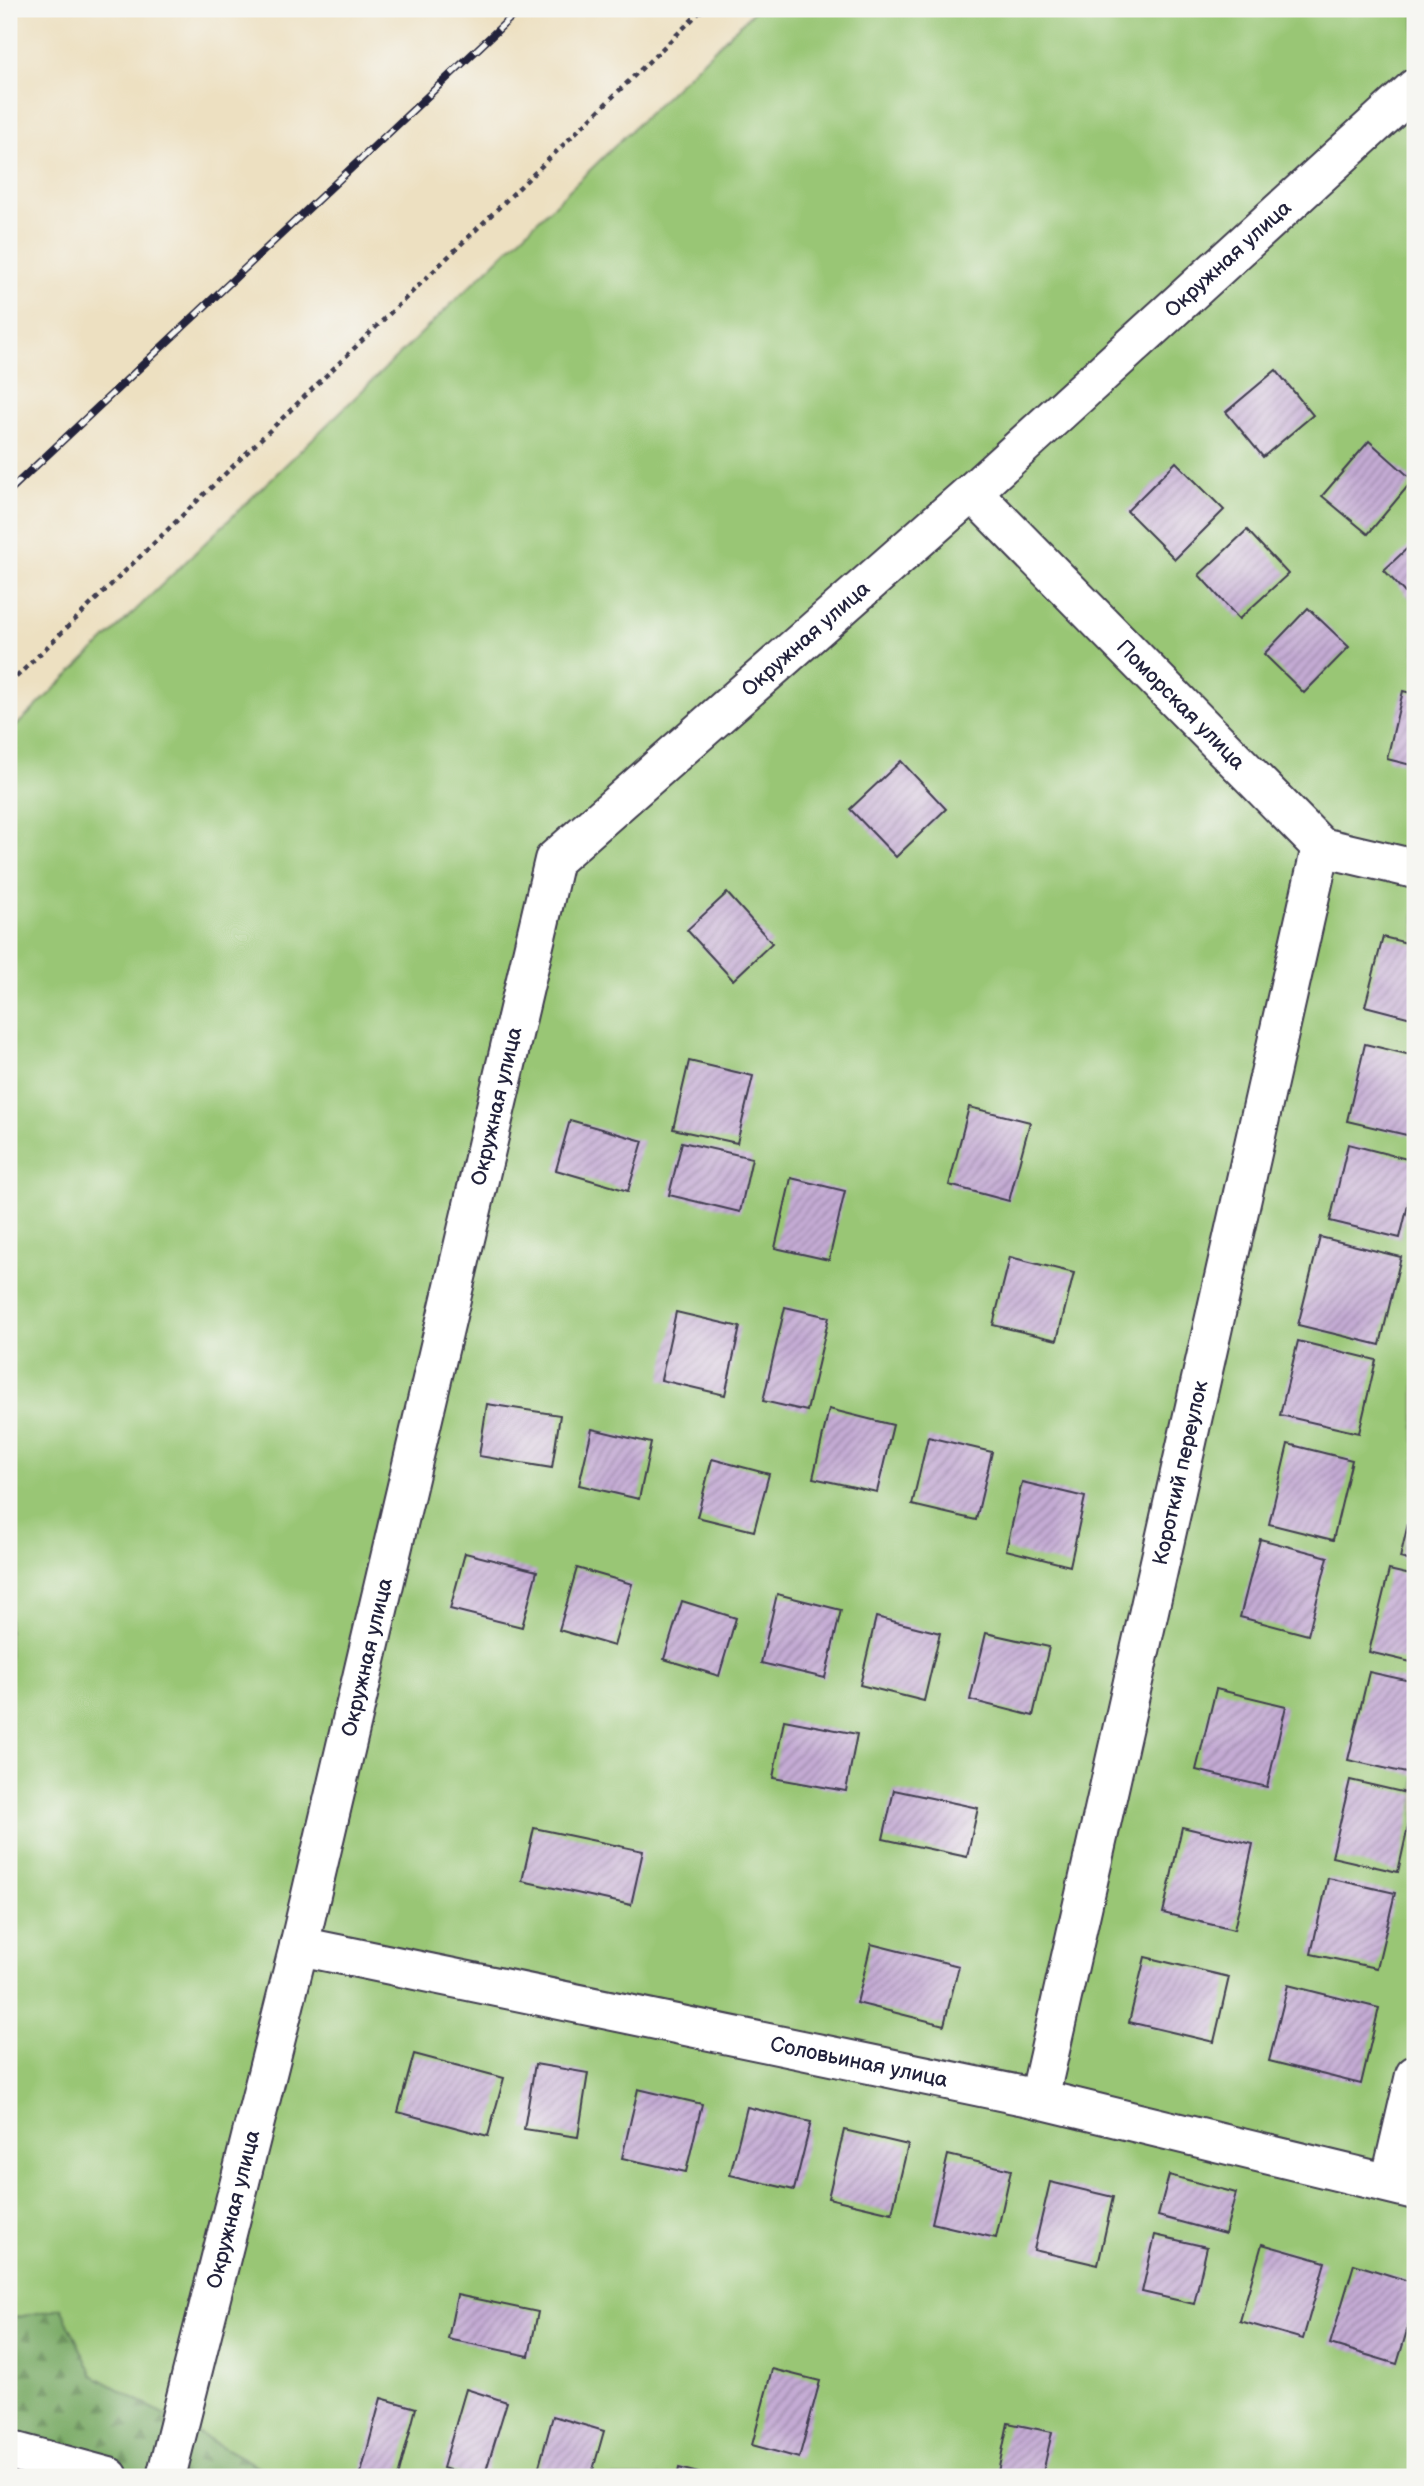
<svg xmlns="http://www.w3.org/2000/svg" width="1424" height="2486" font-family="'Balsamiq Sans',sans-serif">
<defs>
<pattern id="forest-firs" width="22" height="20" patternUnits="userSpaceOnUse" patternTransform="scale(1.75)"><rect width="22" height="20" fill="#7aab66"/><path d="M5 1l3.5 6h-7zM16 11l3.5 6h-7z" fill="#648b55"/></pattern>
<pattern id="building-hatch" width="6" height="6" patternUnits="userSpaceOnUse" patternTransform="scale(1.75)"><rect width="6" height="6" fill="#c4abd4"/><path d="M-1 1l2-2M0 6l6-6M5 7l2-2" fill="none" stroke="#9f8bad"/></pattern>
</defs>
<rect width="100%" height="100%" fill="#f6f6f2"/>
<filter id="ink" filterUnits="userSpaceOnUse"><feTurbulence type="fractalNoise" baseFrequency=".0143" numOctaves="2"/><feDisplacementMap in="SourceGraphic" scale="14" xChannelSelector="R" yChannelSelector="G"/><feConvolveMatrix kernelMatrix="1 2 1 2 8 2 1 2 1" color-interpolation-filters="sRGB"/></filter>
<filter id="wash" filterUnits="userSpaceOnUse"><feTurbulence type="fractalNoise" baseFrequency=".00686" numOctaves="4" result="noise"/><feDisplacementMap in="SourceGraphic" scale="28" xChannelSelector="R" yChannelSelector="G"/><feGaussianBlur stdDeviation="1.57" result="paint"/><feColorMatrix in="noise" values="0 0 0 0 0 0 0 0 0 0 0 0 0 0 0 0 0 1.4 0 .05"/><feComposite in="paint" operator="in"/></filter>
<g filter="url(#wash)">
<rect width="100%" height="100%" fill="#ede0c1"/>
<path fill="#99c674" stroke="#5e7458" stroke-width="2" d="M756 9H1415V2477H250L9 2413V733Z"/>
<path fill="url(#forest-firs)" stroke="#4e6650" stroke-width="2" d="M61 2308 93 2375 261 2468 297 2477H9V2319Z"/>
<g id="blocks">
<g fill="url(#building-hatch)">
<path d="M1276 370 1313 415 1263 457 1226 412Z"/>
<path d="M1369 441 1413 480 1368 534 1322 496Z"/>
<path d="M1176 462 1224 510 1175 559 1127 511Z"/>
<path d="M1247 530 1288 574 1239 619 1199 575Z"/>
<path d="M1415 541V604L1384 570Z"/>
<path d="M1308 608 1349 647 1304 693 1264 654Z"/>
<path d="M1403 691 1415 694V766L1387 759Z"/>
<path d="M901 761 946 809 896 857 850 809Z"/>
<path d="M727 893 772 943 733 980 687 930Z"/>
<path d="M1383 937 1415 945V1019L1365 1006Z"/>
<path d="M1365 1044 1415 1056V1137L1347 1121Z"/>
<path d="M689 1061 753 1076 737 1143 673 1129Z"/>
<path d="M969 1107 1030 1122 1009 1201 949 1185Z"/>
<path d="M570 1120 643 1141 628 1191 556 1170Z"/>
<path d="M682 1142 752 1158 740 1212 669 1195Z"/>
<path d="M1348 1144 1415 1161V1176L1400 1238 1330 1221Z"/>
<path d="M791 1178 845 1191 829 1260 775 1248Z"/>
<path d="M1320 1237 1401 1257 1380 1345 1298 1325Z"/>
<path d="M1010 1257 1074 1273 1057 1340 993 1325Z"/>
<path d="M785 1307 829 1317 807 1411 763 1401Z"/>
<path d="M676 1312 740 1327 725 1395 661 1380Z"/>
<path d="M1298 1341 1376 1360 1359 1433 1280 1415Z"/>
<path d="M487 1404 560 1415 552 1468 479 1456Z"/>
<path d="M829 1409 893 1425 877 1492 813 1478Z"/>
<path d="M592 1429 651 1443 639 1499 579 1485Z"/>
<path d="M928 1437 992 1452 976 1520 912 1505Z"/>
<path d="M1288 1444 1352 1460 1333 1540 1269 1524Z"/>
<path d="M712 1459 769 1474 754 1531 697 1517Z"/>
<path d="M1022 1482 1085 1497 1070 1566 1006 1550Z"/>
<path d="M1414 1498 1415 1499V1562L1400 1558Z"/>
<path d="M1260 1539 1328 1557 1308 1635 1240 1617Z"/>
<path d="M465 1553 537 1571 522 1627 450 1609Z"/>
<path d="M577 1568 632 1584 614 1646 559 1630Z"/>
<path d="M1389 1570 1415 1576V1663L1369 1652Z"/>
<path d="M777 1594 841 1610 825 1678 761 1663Z"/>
<path d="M682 1601 736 1618 719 1676 664 1659Z"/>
<path d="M876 1617 940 1633 924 1701 860 1685Z"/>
<path d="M986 1633 1049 1647 1033 1716 970 1700Z"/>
<path d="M1369 1672 1415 1682V1775L1348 1760Z"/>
<path d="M1216 1689 1286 1706 1267 1787 1196 1770Z"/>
<path d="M784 1720 857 1734 846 1791 773 1778Z"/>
<path d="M1350 1780 1415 1795 1398 1872 1332 1857Z"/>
<path d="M894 1790 978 1808 967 1857 883 1839Z"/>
<path d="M1182 1827 1253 1844 1234 1930 1163 1913Z"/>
<path d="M534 1828 643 1851 631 1905 522 1881Z"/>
<path d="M1328 1878 1395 1893 1377 1968 1311 1954Z"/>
<path d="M871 1944 959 1966 944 2025 857 2003Z"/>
<path d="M1145 1957 1229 1977 1214 2042 1129 2022Z"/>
<path d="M1288 1985 1379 2008 1361 2084 1269 2061Z"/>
<path d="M414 2054 504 2078 488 2136 398 2112Z"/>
<path d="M535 2064 588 2073 578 2137 524 2129Z"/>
<path d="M638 2089 702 2104 686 2172 622 2158Z"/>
<path d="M747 2107 811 2122 794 2190 730 2175Z"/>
<path d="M844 2130 908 2145 892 2213 828 2198Z"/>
<path d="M948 2155 1011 2170 996 2238 932 2223Z"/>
<path d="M1169 2175 1236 2193 1225 2234 1158 2216Z"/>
<path d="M1050 2182 1113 2197 1098 2265 1034 2250Z"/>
<path d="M1155 2235 1207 2247 1194 2304 1142 2292Z"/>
<path d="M1262 2244 1325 2262 1303 2339 1240 2321Z"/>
<path d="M1354 2264 1415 2283V2304L1397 2364 1330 2344Z"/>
<path d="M457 2295 538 2312 529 2356 448 2339Z"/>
<path d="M772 2369 820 2381 799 2458 752 2445Z"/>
<path d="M466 2389 507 2402 484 2477H471L443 2468Z"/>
<path d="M381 2398 416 2408 398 2477H360Z"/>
<path d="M553 2416 604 2431 591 2477H536Z"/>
<path d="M1008 2423 1052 2432 1042 2477H997Z"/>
<path d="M679 2468 710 2476 709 2477H677Z"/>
</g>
</g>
</g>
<g filter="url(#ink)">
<use href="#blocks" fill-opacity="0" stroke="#403e4f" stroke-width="2"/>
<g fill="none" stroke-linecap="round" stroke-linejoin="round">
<g stroke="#403e4f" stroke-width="42">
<g id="minor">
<path id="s1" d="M972 492 1321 847 1415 869"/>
<path id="s2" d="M299 1946 1039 2099 1415 2190"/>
<path id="s3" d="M1039 2099 1321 847"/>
<path d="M1390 2183 1415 2075"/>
<path d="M9 2450 109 2477"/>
<path id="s4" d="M166 2477 299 1946 554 860 972 492 1415 88"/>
</g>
</g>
<path stroke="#403e4f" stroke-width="4.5" stroke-dasharray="5 5" stroke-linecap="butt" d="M9 684 703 9"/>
<use href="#minor" stroke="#fff" stroke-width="38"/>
<g stroke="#22223b" stroke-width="8">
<path id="rail" d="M9 491 520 9"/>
</g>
<use href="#rail" stroke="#f6f6f2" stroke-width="5" stroke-dasharray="16" stroke-linecap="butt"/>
</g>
</g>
<g text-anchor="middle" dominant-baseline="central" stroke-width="7" stroke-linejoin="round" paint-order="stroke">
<g font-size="21" fill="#22223b" stroke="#f6f6f2">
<text stroke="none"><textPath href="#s4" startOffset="2566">Окружная улица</textPath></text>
<text stroke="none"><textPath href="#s4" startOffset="1998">Окружная улица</textPath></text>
<text stroke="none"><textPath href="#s1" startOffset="298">Поморская улица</textPath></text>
<text stroke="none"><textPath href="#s4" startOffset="1410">Окружная улица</textPath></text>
<text stroke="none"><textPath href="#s3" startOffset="642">Короткий переулок</textPath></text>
<text stroke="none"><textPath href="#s4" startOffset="844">Окружная улица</textPath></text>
<text stroke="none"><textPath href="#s2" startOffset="572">Соловьиная улица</textPath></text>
<text stroke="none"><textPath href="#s4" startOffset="276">Окружная улица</textPath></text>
</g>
</g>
<rect width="1424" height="2486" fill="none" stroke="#f6f6f2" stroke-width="35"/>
</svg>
